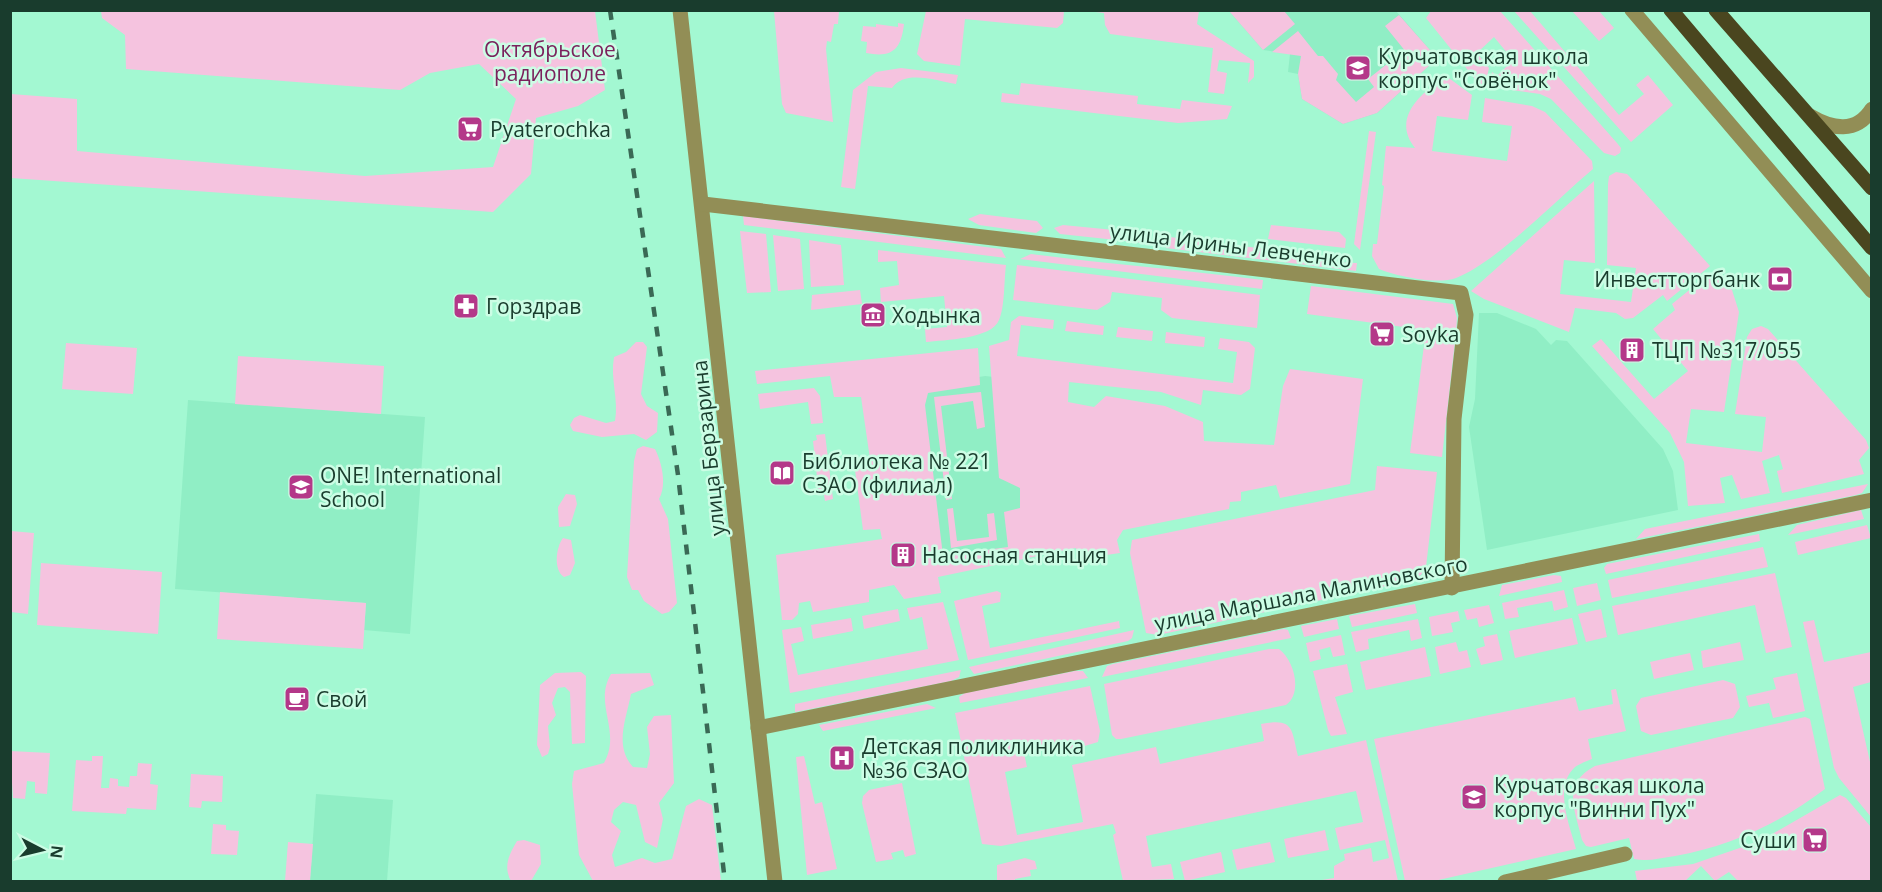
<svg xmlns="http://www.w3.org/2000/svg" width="1882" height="892" font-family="'Open Sans',sans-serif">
<rect width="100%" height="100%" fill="#a3f8d2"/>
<g fill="#90eec5">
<path d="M1229 11H1396L1430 50 1431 64 1377 113 1343 124 1302 99 1298 74 1288 72 1290 54 1263 50Z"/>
<path d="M1479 313H1497L1536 329 1551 345 1556 340 1567 341 1663 449 1673 471 1678 510 1487 550 1469 427 1475 399Z"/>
<path d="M985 376 1053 383 1073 544 913 567 861 397Z"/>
<path d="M188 400 425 417 410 634 364 630 366 603 175 589Z"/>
<path d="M316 794 393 800 387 881H310Z"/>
</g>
<g fill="#f5c3df">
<path d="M101 11H595L605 90 578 106 536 118 531 174 493 212 11 178V94L77 99V151L365 176 493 167 516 99 479 64 430 73 400 90 126 69 125 35 102 18Z"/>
<path d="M774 11H839L838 24H834L831 42 827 41 826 49 833 122 786 113 782 104Z"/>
<path d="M926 11V10L1064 11 1063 23 1057 28 965 19 960 66 924 61 917 54Z"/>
<path d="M1087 11H1199L1197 24 1254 61V77L1248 83 1250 63 1219 60 1217 71 1227 73 1224 94 1208 92 1213 48 1110 34 1105 25 1104 13Z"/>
<path d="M1229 11H1284L1295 24 1263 50Z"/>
<path d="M1431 11H1500L1617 143 1621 148 1620 153 1615 156 1604 153 1551 99 1540 94 1489 87 1492 72 1497 76 1513 60 1494 37 1477 53 1489 68 1485 86 1479 84 1426 18Z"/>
<path d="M1514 11H1530L1619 115 1644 94 1636 85 1648 75 1673 105 1631 142Z"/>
<path d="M1572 11H1599L1614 28 1599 41Z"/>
<path d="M1399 15 1430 50 1431 64 1377 113 1343 124 1302 99 1298 74 1301 56 1272 52 1298 31 1318 56H1323L1338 74 1336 80 1356 102 1374 87 1368 79 1387 64 1391 68 1406 52 1385 26Z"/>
<path d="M898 23 904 24C901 50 892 58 866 53L867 42 861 41 863 26 876 27V24L898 27Z"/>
<path d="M901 68 958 75 956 84C937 81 905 69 892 88L868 86 855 189 841 187 853 90 876 72Z"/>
<path d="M1446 76 1472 95 1468 120 1437 116 1432 151 1507 161 1512 126 1482 122 1485 98 1532 106 1545 112 1592 161 1593 169C1557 199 1497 262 1456 278 1437 285 1396 276 1379 269L1372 256 1373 244H1377L1384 186 1382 185 1386 146 1415 148C1391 118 1421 93 1446 76Z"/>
<path d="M1021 83 1138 96 1137 104 1180 109 1182 100 1232 106 1227 119 1178 123 1001 102 1002 93 1019 95Z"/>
<path d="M1369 131 1376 132 1360 250 1354 244Z"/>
<path d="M1616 172 1627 174 1637 184 1710 266 1667 301 1663 295 1633 318 1625 319 1616 313 1575 308 1569 332 1484 299 1471 291 1594 181 1595 263 1564 260 1560 294 1631 302 1636 268 1607 265 1608 184 1609 176Z"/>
<path d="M980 214 1037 221 1043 228 1036 233 979 225 968 219Z"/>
<path d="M743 216 1001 249 1006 258 744 225Z"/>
<path d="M1063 225 1145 233 1151 240 1144 243 1060 234 1054 228Z"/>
<path d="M1271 225 1339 232 1346 239 1345 248 1268 239Z"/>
<path d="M740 231 766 234 771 292 747 293Z"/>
<path d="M773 235 800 239 804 289 778 291Z"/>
<path d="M1170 237 1315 255 1327 262 1357 263 1356 271 1166 248 1164 238Z"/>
<path d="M809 240 841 245 844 285 811 287Z"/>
<path d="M878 250 1006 265C1004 279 1005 307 999 320 992 339 944 340 926 342L925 329 947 327 944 296 881 302 880 288 899 285 897 261 878 262Z"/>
<path d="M1031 254C1108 264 1186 270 1263 280L1262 289 1020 259Z"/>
<path d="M1017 265 1260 295 1257 328 1172 318 1161 310 1162 298 1112 292 1110 302 1097 310 1013 300Z"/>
<path d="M1717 273 1732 290 1739 312 1724 412 1691 409 1686 443 1762 452 1766 417 1735 414 1747 337 1752 329 1761 326 1768 329 1866 440 1869 448 1859 460 1864 474 1782 493 1777 471 1783 469 1779 455 1762 461 1770 493 1741 499 1732 475 1720 478 1725 503 1688 506 1684 462 1670 433 1592 346 1601 339 1654 399 1688 371 1653 329 1675 310 1672 304 1708 275 1711 277Z"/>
<path d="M1311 286 1453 304 1457 318 1456 332 1442 457 1410 453 1426 330 1307 314Z"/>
<path d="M860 290 862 304 811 310 812 295Z"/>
<path d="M1019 316 1054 320 1053 329 1021 325 1017 356 1233 383 1237 352 1218 349 1220 338 1249 342 1255 348 1250 389 1241 395 1203 390 1201 405 1161 392 1069 382 1068 402 1094 407 1106 396 1165 406 1203 422 1204 441 1274 445 1283 386 1290 369 1363 379 1350 484 1280 498 1276 485 1241 492V501L1230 502 1229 509 1123 530 1117 540 1120 553 1078 559 1076 548 938 577 941 593 904 599 894 585 869 590V602L813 612 810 601 799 603 798 614 792 620H782L776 555 882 539 880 529 863 530 855 470 871 466 861 397H834L830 376 757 384 755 371 978 348 980 385 928 393 925 405 943 556 1008 547 1004 512 1020 508V488L999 478 989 346 1009 340 1011 322Z"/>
<path d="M1067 321 1104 326 1103 335 1065 331Z"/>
<path d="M1118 327 1153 331 1152 341 1116 337Z"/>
<path d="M1166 332 1205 337 1204 347 1165 343Z"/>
<path d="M636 342H643L647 347 641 394 647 406 658 413 657 432 646 440 634 434 602 437 573 431 570 425 574 418 580 415 606 423 615 421C619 400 610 379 614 357L626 352Z"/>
<path d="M66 343 137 348 133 394 62 389Z"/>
<path d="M238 356 384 366 381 414 235 404Z"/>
<path d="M814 388 820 396 823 423 811 424 808 402 760 409 758 394Z"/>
<path d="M981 392 985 427 977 429 973 401 941 406 952 499 946 500 934 397Z"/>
<path d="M825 434 833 499 825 501 824 495H819L813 441 817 440 816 435Z"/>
<path d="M643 446 655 449C662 463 667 485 659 499L668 519 677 603 669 612 662 614 644 601 638 590H632L627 577 634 461 637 449Z"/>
<path d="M1377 466 1437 472 1426 567 1421 575 1410 581 1158 635 1146 633 1130 553 1132 540 1375 490Z"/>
<path d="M1868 484 1862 493 1856 495 1636 539 1645 529Z"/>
<path d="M566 494 575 495 577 504 570 526 559 527 558 507Z"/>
<path d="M953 508 957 541 989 537 987 514 994 513 997 540 951 548 947 509Z"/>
<path d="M1861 510 1864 519 1788 535 1797 525Z"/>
<path d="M1867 525 1871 538 1798 555 1795 542Z"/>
<path d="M11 531 34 533 28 614 11 612Z"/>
<path d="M1759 534 1760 541 1606 574 1604 568 1607 564Z"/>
<path d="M563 538 571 540 575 563 570 575 564 577C553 570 556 547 563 538Z"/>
<path d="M1763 547 1768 567 1612 598 1608 580Z"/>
<path d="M41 563 162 572 158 634 37 625Z"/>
<path d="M1775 573 1792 647 1766 653 1755 605 1618 635 1612 606Z"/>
<path d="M1554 575 1561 576 1562 582 1499 596 1502 585Z"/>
<path d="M1597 583 1601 600 1577 606 1573 588Z"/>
<path d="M1564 590 1568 607 1554 611 1552 601 1517 608 1519 617 1505 619 1502 603Z"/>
<path d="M997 591 1001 593 1000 602 982 606 990 648 1119 621 1120 628 968 660 954 601Z"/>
<path d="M220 592 366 603 363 649 217 639Z"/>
<path d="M943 602 959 660 790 693 782 630 801 627 804 641 791 644 798 675 928 649 922 617 910 620 907 608Z"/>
<path d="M1415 604 1417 613 1352 627 1349 616Z"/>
<path d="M1489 605 1494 623 1479 627 1477 618 1467 620 1464 610Z"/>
<path d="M898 609 900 621 864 629 862 616Z"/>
<path d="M1601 609 1607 637 1586 642 1578 614Z"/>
<path d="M1458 611 1460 621 1451 623 1453 632 1432 636 1429 617Z"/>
<path d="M851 618 853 631 813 639 811 625Z"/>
<path d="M1572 618 1578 644 1515 658 1509 631Z"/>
<path d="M1337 619 1339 629 1304 637 1301 626Z"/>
<path d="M1418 619 1422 638 1411 641 1409 630 1368 639 1369 649 1356 652 1351 632Z"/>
<path d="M1814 620 1824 662 1871 652V682L1853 687 1871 766V817L1839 778 1834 768 1803 622Z"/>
<path d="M1284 629 1288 630 1291 638 1102 677 1107 666 1113 664Z"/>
<path d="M1134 630 1132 638 1128 641 974 674 969 667Z"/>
<path d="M1497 634 1503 660 1481 665 1476 649 1485 646 1483 637Z"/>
<path d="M1341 635 1345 655 1333 657 1330 647 1319 650 1321 659 1310 662 1306 643Z"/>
<path d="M1456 642 1459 652 1467 650 1471 667 1440 674 1435 647Z"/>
<path d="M1740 642 1744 660 1703 668 1701 651Z"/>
<path d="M1425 647 1431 676 1366 690 1360 662Z"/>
<path d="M1269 649H1279C1294 660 1303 693 1286 705L1121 739H1116L1112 735 1104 684Z"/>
<path d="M1690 653 1694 670 1654 679 1650 662Z"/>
<path d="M1347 664 1353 692 1335 697 1347 734 1331 736 1328 730 1313 671Z"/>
<path d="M961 670 959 677 951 681 795 712V704Z"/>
<path d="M1075 671H1083L1088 678 960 703 959 697 965 693Z"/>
<path d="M581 672 586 676 585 743 572 744 570 692 565 687 558 688 552 703 556 715 548 726 550 747 548 754 542 757 537 745 540 685 555 673Z"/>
<path d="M650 673 654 685 631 694C626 720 614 746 633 767L647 768 650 754 647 727 654 716 671 715 674 783 659 803 663 819 657 848 645 842 636 805 623 802 614 810 611 822 621 831 612 855 615 867 642 858 655 863 672 859 686 806 699 799 712 805 721 881H593L579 855 572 784 574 771 604 763C622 731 593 704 611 674Z"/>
<path d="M1797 673 1805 711 1773 718 1769 703 1749 707 1746 696 1776 689 1773 678Z"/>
<path d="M1723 680 1735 684 1740 707 1733 718 1651 735 1641 731 1636 706 1641 698Z"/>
<path d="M1090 686 1100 731 1098 742 1068 751 1053 747 1024 753 1027 767 1005 772 1017 835 1083 822 1072 765 1156 747 1160 764 1264 741 1261 724C1294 718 1291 728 1298 756L1366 740 1398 881H1316L1334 878V866L1345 860 1344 854 1371 848 1373 862 1389 858 1385 840 1340 850 1335 828 1363 822 1356 791 1146 836 1152 867 1171 864 1174 879 1123 881 1113 835 1116 833 1113 824 1001 846 982 844 955 713Z"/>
<path d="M1616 689 1626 731 1588 739 1592 759C1587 761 1579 764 1575 767 1553 787 1570 826 1576 849L1434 881H1405L1374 739 1575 697 1579 711 1613 704 1611 690Z"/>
<path d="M927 704 936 708 823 731 819 725Z"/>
<path d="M1805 717 1810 719 1825 789C1780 823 1731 846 1675 856 1661 858 1647 862 1634 859L1629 838 1591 847 1586 846 1582 840C1575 810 1561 784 1595 766Z"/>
<path d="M10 751 50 753 47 794 35 793V782L27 781 25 799 13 798Z"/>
<path d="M92 756H103L101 788H109L110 778 118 779V786L129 787 130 776H137L138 763 152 764 150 784 158 785 156 810 127 808 126 814 72 811 76 760 92 761Z"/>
<path d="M804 756 815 804 822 802 837 869 807 875 796 757Z"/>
<path d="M191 774 223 776 222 802 202 801 201 808 189 807Z"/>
<path d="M902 783 916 854 905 857 903 850 891 853 893 859 876 862 862 803 863 796 869 790Z"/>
<path d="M1840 795 1846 798 1871 827V881H1738L1729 872 1715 881 1701 866 1685 881H1637L1635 871 1693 864 1760 841Z"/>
<path d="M213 824 226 825V830L239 831 237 855 211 854Z"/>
<path d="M1325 830 1329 850 1288 858 1284 839Z"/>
<path d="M524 840 540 845 541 864 531 881H511C503 867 509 854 517 841Z"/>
<path d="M288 842 313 844 310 881H285Z"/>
<path d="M1270 842 1275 862 1237 870 1232 850Z"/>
<path d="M1221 852 1225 872 1185 881 1180 862Z"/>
<path d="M1025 858 1035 861 1037 869 1030 870 1031 876 1015 879V881H997V865Z"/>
</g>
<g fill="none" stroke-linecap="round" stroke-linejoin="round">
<g stroke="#928e56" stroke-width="15">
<path d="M680 10 775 882"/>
<path d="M1632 10 1872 291"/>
<path d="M1810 116C1832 129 1856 134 1872 109"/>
<path d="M703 204 1461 293 1466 315 1454 419 1452 588"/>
<path d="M758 728 1872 500"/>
<path d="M1505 882 1625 854"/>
</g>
<g stroke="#4a461f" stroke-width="15">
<path d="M1671 10 1872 248"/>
<path d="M1716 10 1872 188"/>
</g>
<path stroke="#3a6955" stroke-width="4.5" stroke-dasharray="10 10" stroke-linecap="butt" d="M610 10 678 475 725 882"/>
</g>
<defs>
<g id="school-square" transform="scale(1.35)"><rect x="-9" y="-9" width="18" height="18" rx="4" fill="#b43889" stroke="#ccfde5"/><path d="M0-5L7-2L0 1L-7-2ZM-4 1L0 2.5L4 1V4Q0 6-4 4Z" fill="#fff"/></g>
<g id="supermarket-square" transform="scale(1.35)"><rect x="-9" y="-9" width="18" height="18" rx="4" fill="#b43889" stroke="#ccfde5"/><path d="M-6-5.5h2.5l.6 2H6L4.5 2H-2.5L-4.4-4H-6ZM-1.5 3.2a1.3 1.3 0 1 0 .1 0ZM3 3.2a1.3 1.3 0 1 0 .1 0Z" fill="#fff"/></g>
<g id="bank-square" transform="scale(1.35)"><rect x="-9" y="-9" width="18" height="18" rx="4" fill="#b43889" stroke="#ccfde5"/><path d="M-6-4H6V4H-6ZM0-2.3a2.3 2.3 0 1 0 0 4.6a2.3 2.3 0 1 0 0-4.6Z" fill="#fff"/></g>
<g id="pharmacy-square" transform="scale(1.35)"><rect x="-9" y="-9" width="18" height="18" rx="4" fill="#b43889" stroke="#ccfde5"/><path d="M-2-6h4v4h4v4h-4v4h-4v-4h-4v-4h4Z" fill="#fff"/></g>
<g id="museum-square" transform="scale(1.35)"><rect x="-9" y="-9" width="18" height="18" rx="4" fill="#b43889" stroke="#ccfde5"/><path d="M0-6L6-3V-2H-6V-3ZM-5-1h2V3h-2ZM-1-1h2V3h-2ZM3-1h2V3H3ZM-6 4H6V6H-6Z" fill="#fff"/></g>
<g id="building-square" transform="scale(1.35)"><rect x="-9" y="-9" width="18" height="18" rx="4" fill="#b43889" stroke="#ccfde5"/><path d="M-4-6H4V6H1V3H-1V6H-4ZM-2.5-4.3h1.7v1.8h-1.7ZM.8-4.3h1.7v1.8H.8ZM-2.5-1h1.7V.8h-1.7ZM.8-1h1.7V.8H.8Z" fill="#fff"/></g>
<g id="library-square" transform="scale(1.35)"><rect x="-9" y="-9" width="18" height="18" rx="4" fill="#b43889" stroke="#ccfde5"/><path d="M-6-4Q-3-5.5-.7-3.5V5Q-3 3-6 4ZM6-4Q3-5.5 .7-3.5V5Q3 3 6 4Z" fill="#fff"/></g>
<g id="cafe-square" transform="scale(1.35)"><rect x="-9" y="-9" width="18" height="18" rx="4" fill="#b43889" stroke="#ccfde5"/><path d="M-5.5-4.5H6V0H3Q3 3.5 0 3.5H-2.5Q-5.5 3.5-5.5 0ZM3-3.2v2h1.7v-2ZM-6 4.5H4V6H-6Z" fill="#fff"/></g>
<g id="hospital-square" transform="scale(1.35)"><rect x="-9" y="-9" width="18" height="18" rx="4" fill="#b43889" stroke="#ccfde5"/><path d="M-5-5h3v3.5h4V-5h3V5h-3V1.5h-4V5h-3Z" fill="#fff"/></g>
</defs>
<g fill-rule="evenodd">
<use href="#school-square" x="1358" y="68"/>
<use href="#supermarket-square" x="470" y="129"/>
<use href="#bank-square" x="1780" y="279"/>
<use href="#pharmacy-square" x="466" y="306"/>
<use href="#museum-square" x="873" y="315"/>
<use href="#supermarket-square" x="1382" y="334"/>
<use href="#building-square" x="1632" y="350"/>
<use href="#library-square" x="782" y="473"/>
<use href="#school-square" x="301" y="487"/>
<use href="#building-square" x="903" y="555"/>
<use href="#cafe-square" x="297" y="699"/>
<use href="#hospital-square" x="842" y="758"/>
<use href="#school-square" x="1474" y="797"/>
<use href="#supermarket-square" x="1815" y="840"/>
</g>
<g text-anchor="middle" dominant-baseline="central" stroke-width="5" stroke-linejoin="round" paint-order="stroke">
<g font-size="21" fill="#7b225d" stroke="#ccfde5">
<text x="550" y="49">Октябрьское<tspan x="550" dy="24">радиополе</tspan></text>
</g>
<g font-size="21" fill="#193c2d" stroke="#ccfde5" text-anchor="start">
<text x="1378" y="56">Курчатовская школа<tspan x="1378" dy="24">корпус "Совёнок"</tspan></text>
<text x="490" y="129">Pyaterochka</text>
<text x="1760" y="279" text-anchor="end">Инвестторгбанк</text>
<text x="486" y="306">Горздрав</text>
<text x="892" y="315">Ходынка</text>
<text x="1402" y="334">Soyka</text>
<text x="1652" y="350">ТЦП №317/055</text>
<text x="802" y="461">Библиотека № 221<tspan x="802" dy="24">СЗАО (филиал)</tspan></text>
<text x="320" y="475">ONE! International<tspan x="320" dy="24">School</tspan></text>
<text x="922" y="555">Насосная станция</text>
<text x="316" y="699">Свой</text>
<text x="862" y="746">Детская поликлиника<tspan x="862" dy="24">№36 СЗАО</tspan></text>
<text x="1494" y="785">Курчатовская школа<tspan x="1494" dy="24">корпус "Винни Пух"</tspan></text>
<text x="1796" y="840" text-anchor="end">Суши</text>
</g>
<g font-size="21" fill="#193c2d" stroke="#ccfde5">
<text transform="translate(1231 245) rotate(7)">улица Ирины Левченко</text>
<text transform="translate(708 448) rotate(-96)">улица Берзарина</text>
<text transform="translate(1311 593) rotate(-11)">улица Маршала Малиновского</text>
</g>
</g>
<rect width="1882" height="892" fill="none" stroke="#193c2d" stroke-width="24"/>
<g transform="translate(42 850) rotate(97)" stroke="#ccfde5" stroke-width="4.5" paint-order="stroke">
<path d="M0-4.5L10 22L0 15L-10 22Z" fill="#193c2d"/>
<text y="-9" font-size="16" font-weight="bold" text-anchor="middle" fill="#193c2d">N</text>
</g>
</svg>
